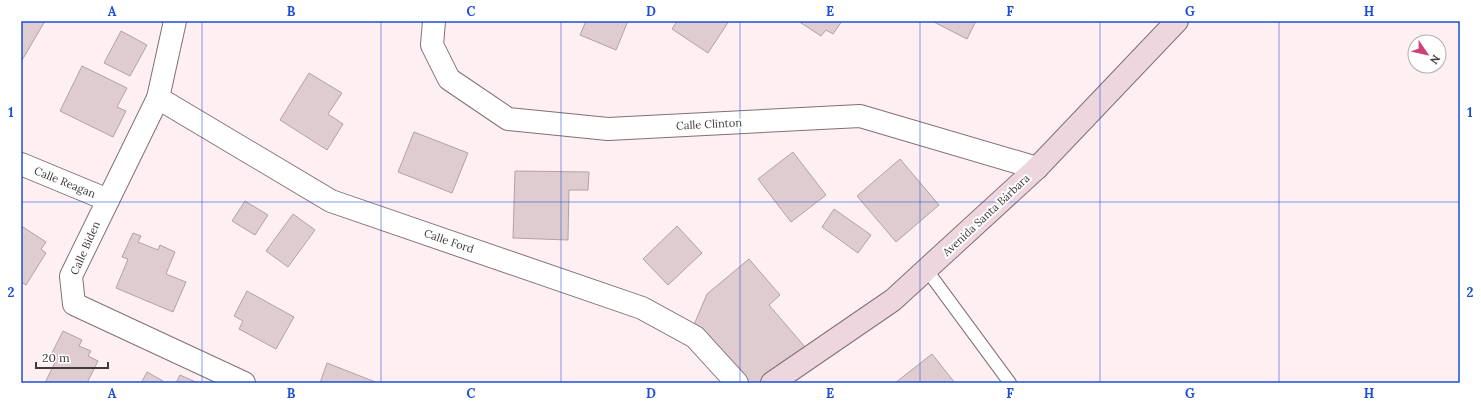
<svg xmlns="http://www.w3.org/2000/svg" width="1481" height="404" font-family="Lora,serif">
<rect width="100%" height="100%" fill="#feeff3"/>
<g fill="#dfccd1" stroke="#b3a1a6">
<path d="M21 21H45L21 62Z"/>
<path d="M586 21H628L616 50 580 35Z"/>
<path d="M677 21H729L708 53 672 29Z"/>
<path d="M798 21H842L833 34 826 30 821 36Z"/>
<path d="M932 21H976L967 39Z"/>
<path d="M121 31 147 45 130 76 104 63Z"/>
<path d="M82 66 127 88 117 107 126 111 113 137 60 111Z"/>
<path d="M309 73 342 93 328 114 343 124 327 150 280 120Z"/>
<path d="M414 132 468 153 452 193 398 172Z"/>
<path d="M793 152 826 195 791 222 758 179Z"/>
<path d="M900 159 939 205 896 242 857 196Z"/>
<path d="M515 171 589 172 588 190H569L568 240 513 238Z"/>
<path d="M245 201 268 215 255 235 232 221Z"/>
<path d="M834 209 871 235 858 253 822 227Z"/>
<path d="M293 214 315 230 288 267 266 251Z"/>
<path d="M677 226 702 253 668 285 643 259Z"/>
<path d="M23 227 46 242 41 249 46 253 26 285 21 282V229Z"/>
<path d="M133 233 141 236 138 242 158 250 160 245 175 252 166 274 186 282 173 312 116 288 128 259 122 257Z"/>
<path d="M749 259 780 295 769 305 805 347 762 383H741L693 327 707 294Z"/>
<path d="M247 291 294 317 276 349 239 329 243 321 234 316Z"/>
<path d="M63 331 82 340 79 346 91 351 88 356 98 361 87 383H45L58 356 52 353Z"/>
<path d="M932 354 955 383H895Z"/>
<path d="M327 363 378 383H320Z"/>
<path d="M147 372 163 381 162 383H141Z"/>
<path d="M180 375 198 383H176Z"/>
</g>
<g fill="none" stroke-linecap="round" stroke-linejoin="round">
<g stroke="#817074" stroke-width="14">
<path id="lane" d="M926 269 1010 383"/>
</g>
<g stroke="#817074" stroke-width="24">
<g id="street">
<path d="M175 21 158 98 71 276 74 304 244 383"/>
<path d="M434 21 432 45 449 79 508 119 608 129 860 116 1037 168"/>
<path d="M158 98 331 201 642 308 695 337 737 383"/>
<path d="M21 164 108 200"/>
</g>
</g>
<g stroke="#817074" stroke-width="24">
<path id="secondary" d="M772 383 893 300 1037 168 1177 21"/>
</g>
<use href="#lane" stroke="#fff" stroke-width="12"/>
<use href="#street" stroke="#fff" stroke-width="22"/>
<use href="#secondary" stroke="#eed6de" stroke-width="22"/>
</g>
<path fill="none" stroke="#1d4ed8" stroke-width="1" stroke-opacity="0.55" d="M202 21V383M381 21V383M561 21V383M740 21V383M920 21V383M1100 21V383M1279 21V383M21 202H1460"/>
<g text-anchor="middle" dominant-baseline="central" stroke-width="4" stroke-linejoin="round" paint-order="stroke">
<g font-size="11" fill="#41393b" stroke="#fff">
<text transform="translate(709 124) rotate(-3)">Calle Clinton</text>
<text transform="translate(65 182) rotate(22)">Calle Reagan</text>
<text transform="translate(986 215) rotate(-43)">Avenida Santa Bárbara</text>
<text transform="translate(449 241) rotate(19)">Calle Ford</text>
<text transform="translate(85 248) rotate(-66)">Calle Biden</text>
</g>
</g>
<rect width="1481" height="404" fill="none" stroke="#ffffff" stroke-width="44"/>
<g transform="translate(1427 54) rotate(124)"><circle r="19" fill="#ffffff" stroke="#b3b0b1"/>
<path d="M0-3L7 15L0 10L-7 15Z" fill="#cb4178"/>
<text y="-6" font-size="11" font-weight="bold" text-anchor="middle" fill="#41393b">N</text>
</g>
<path d="M36 362v6h72v-6" fill="none" stroke="#41393b" stroke-width="2"/>
<text x="42" y="362" font-size="12" fill="#41393b" stroke="#ffffff" stroke-width="3" paint-order="stroke">20 m</text>
<rect x="22" y="22" width="1437" height="360" fill="none" stroke="#1d4ed8" stroke-width="1.5"/>
<g font-size="13" text-anchor="middle" font-weight="bold" fill="#1d4ed8">
<text x="112" y="16">A</text>
<text x="291" y="16">B</text>
<text x="471" y="16">C</text>
<text x="651" y="16">D</text>
<text x="830" y="16">E</text>
<text x="1010" y="16">F</text>
<text x="1190" y="16">G</text>
<text x="1369" y="16">H</text>
<text x="11" y="117">1</text>
<text x="1470" y="117">1</text>
<text x="11" y="297">2</text>
<text x="1470" y="297">2</text>
<text x="112" y="398">A</text>
<text x="291" y="398">B</text>
<text x="471" y="398">C</text>
<text x="651" y="398">D</text>
<text x="830" y="398">E</text>
<text x="1010" y="398">F</text>
<text x="1190" y="398">G</text>
<text x="1369" y="398">H</text>
</g>
</svg>
